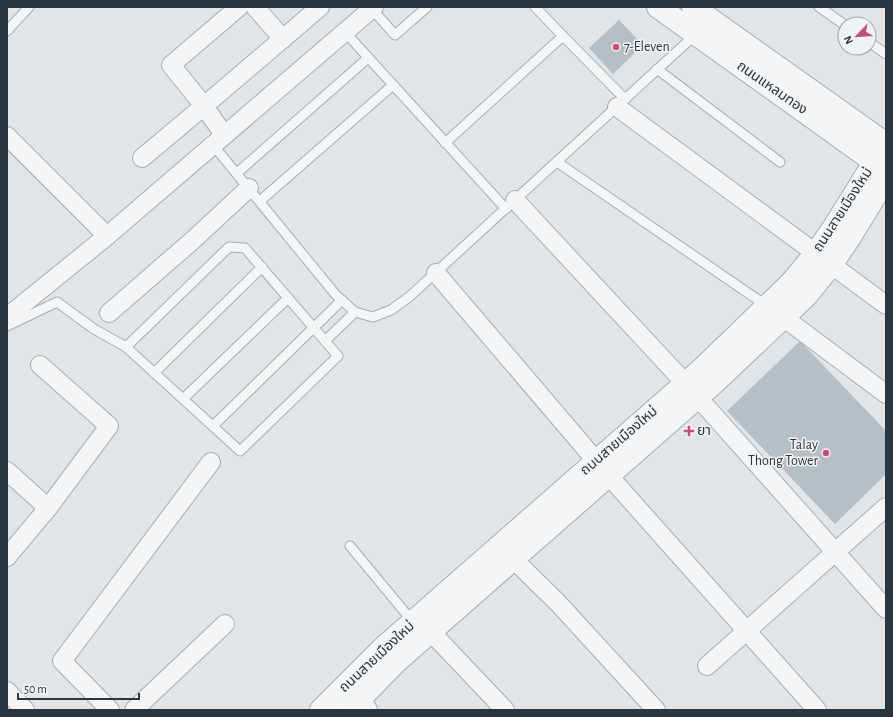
<svg xmlns="http://www.w3.org/2000/svg" width="893" height="717" font-family="'Alegreya Sans','Noto Sans Thai',sans-serif">
<rect width="100%" height="100%" fill="#e1e5e8"/>
<g fill="#b8bfc4">
<path d="M619 20 643 45 613 74 589 48Z"/>
<path d="M800 341 886 431V474L835 524 727 411Z"/>
</g>
<g fill="none" stroke-linecap="round" stroke-linejoin="round">
<g stroke="#a7adb2" stroke-width="11">
<g id="service">
<path d="M535 7 563 36 625 99"/>
<path d="M819 7 845 25"/>
<path d="M372 9 395 35 427 7"/>
<path d="M7 31 29 7"/>
<path d="M345 32 506 209"/>
<path d="M869 42 886 54"/>
<path d="M657 69 780 162"/>
<path d="M445 143 563 36"/>
<path d="M213 145 336 295 355 312 373 317 391 310 409 297 696 34"/>
<path d="M557 162 767 306"/>
<path d="M237 173 368 58"/>
<path d="M260 201 393 85"/>
<path d="M7 326 57 302 94 329 126 347 240 451 338 356 245 248 229 247 126 347"/>
<path d="M325 341 355 312"/>
<path d="M154 373 262 267"/>
<path d="M183 399 288 298"/>
<path d="M213 426 342 300"/>
<path d="M350 546 413 622"/>
</g>
</g>
<g stroke="#a7adb2" stroke-width="20">
<g id="minor">
<path d="M255 7 283 39"/>
<path d="M617 107 886 305"/>
<path d="M224 135 204 106 320 7"/>
<path d="M7 136 107 236"/>
<path d="M142 158 204 106 171 65 239 7"/>
<path d="M515 200 685 383 886 609"/>
<path d="M436 273 609 476 817 710"/>
<path d="M109 313 193 240 249 188"/>
<path d="M7 317 107 236 374 7"/>
<path d="M783 317 886 394"/>
<path d="M7 471 48 508"/>
<path d="M504 550 558 603 656 710"/>
<path d="M7 557 48 508 109 426 40 365"/>
<path d="M431 632 505 710"/>
<path d="M707 666 886 507"/>
<path d="M355 686 368 710"/>
<path d="M7 691 25 710"/>
<path d="M110 710 62 661 211 462"/>
<path d="M134 710 225 624"/>
</g>
</g>
<g stroke="#a7adb2" stroke-width="24">
<g id="tertiary">
<path d="M658 7 886 170"/>
<path d="M693 7 886 144"/>
<path d="M321 710 383 648 703 368 791 283 816 253 834 227 875 161 886 146"/>
<path d="M349 710 396 662 715 382 806 296 832 264 850 237 886 178"/>
</g>
</g>
<use href="#service" stroke="#f3f5f7" stroke-width="9"/>
<use href="#minor" stroke="#f3f5f7" stroke-width="18"/>
<use href="#tertiary" stroke="#f3f5f7" stroke-width="22"/>
</g>
<g fill="#c15176" stroke="#f0f3f6" stroke-width="1.5">
<circle cx="616" cy="47" r="4"/>
<path d="M687 425h4v4h4v4h-4v4h-4v-4h-4v-4h4z"/>
<circle cx="826" cy="453" r="4"/>
</g>
<g text-anchor="middle" dominant-baseline="central" stroke-width="3" stroke-linejoin="round" paint-order="stroke">
<g font-size="14" fill="#2b353e" stroke="#f0f3f6" text-anchor="start">
<text x="624" y="47">7-Eleven</text>
<text x="697" y="431">ยา</text>
<text x="818" y="445" text-anchor="end">Talay<tspan x="818" dy="16">Thong Tower</tspan></text>
</g>
<g font-size="14" fill="#2b353e" stroke="#f0f3f6">
<text transform="translate(772 88) rotate(35)">ถนนแหลมทอง</text>
<text transform="translate(843 210) rotate(-57)">ถนนสายเมืองใหม่</text>
<text transform="translate(619 441) rotate(-41)">ถนนสายเมืองใหม่</text>
<text transform="translate(377 657) rotate(-43)">ถนนสายเมืองใหม่</text>
</g>
</g>
<rect width="893" height="717" fill="none" stroke="#2b353e" stroke-width="16"/>
<g transform="translate(857 36) rotate(245)"><circle r="19" fill="#f0f3f6" stroke="#a1a7ac"/>
<path d="M0-3L7 15L0 10L-7 15Z" fill="#c15176"/>
<text y="-6" font-size="11" font-weight="bold" text-anchor="middle" fill="#2b353e">N</text>
</g>
<path d="M18 693v6h121v-6" fill="none" stroke="#2b353e" stroke-width="2"/>
<text x="24" y="693" font-size="12" fill="#2b353e" stroke="#f0f3f6" stroke-width="3" paint-order="stroke">50 m</text>
</svg>
